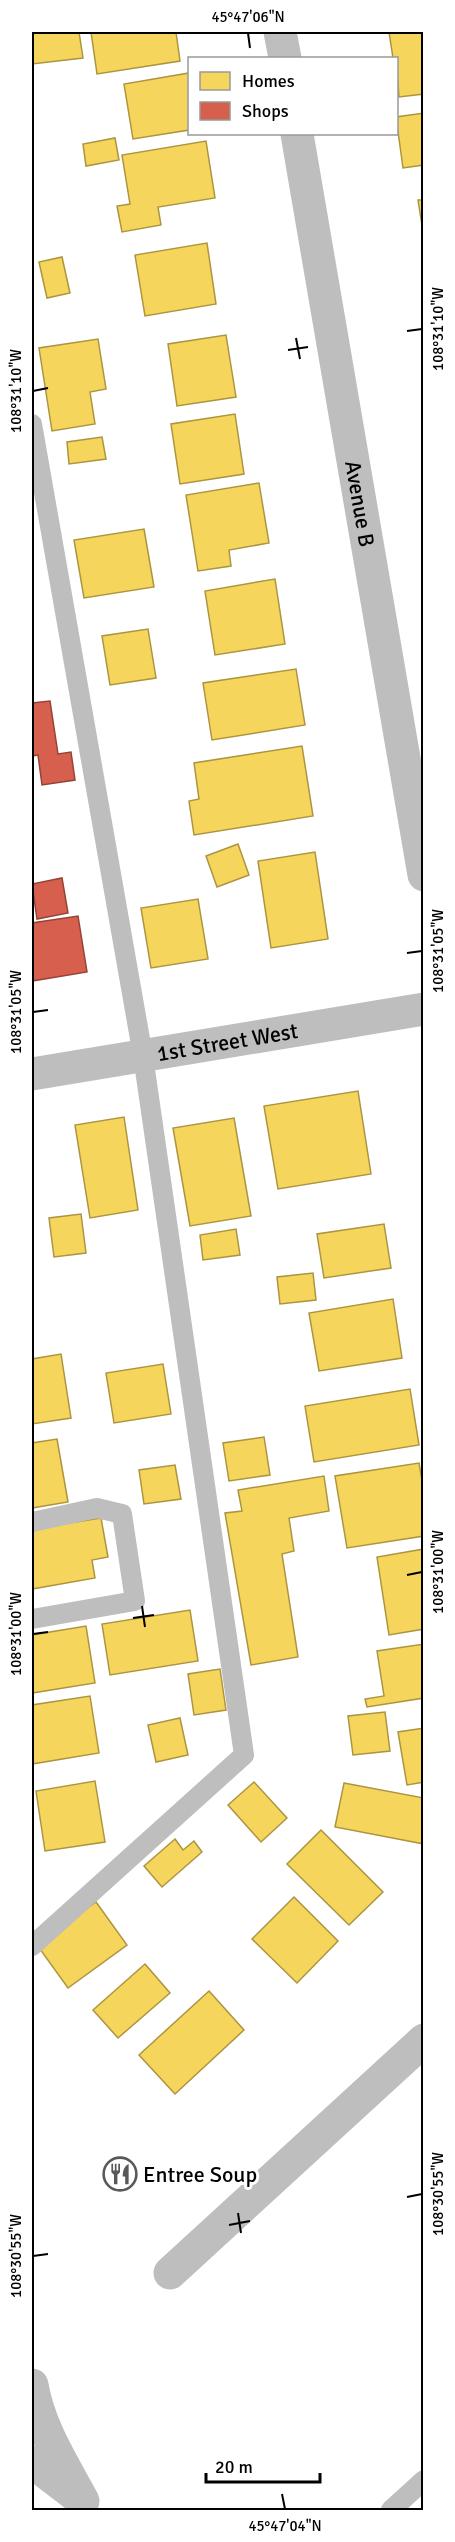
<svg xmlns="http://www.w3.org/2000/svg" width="455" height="2542" font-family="Signika,sans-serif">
<rect width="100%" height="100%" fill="#fff"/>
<g fill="#f6d55c" stroke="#ac9540" stroke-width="1.5">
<path d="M32 32H79L83 58 32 64Z"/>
<path d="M91 32H176L180 61 97 74Z"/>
<path d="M389 32H424V94L399 97 396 58H393Z"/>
<path d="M189 73V130L133 139 124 84Z"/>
<path d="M424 113V165L403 168 396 117Z"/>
<path d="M115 138 119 160 86 166 83 144Z"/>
<path d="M206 141 215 198 158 207 161 225 122 232 117 206 130 204 122 155Z"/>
<path d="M418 200H424V238Z"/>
<path d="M207 243 216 304 145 316 135 255Z"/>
<path d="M62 257 70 293 47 298 39 262Z"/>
<path d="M226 335 236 397 177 406 168 344Z"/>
<path d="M98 339 106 389 90 392 95 424 52 431 39 348Z"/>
<path d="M235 414 244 474 180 484 171 424Z"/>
<path d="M102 437 106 459 69 464 67 442Z"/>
<path d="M259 483 269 543 229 550 231 566 198 571 186 495Z"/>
<path d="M144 529 154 587 84 598 74 540Z"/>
<path d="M275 579 285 644 215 655 205 591Z"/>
<path d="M148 629 156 678 110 685 102 636Z"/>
<path d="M296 669 305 725 212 740 203 683Z"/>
<path d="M302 746 313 816 194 835 189 801 199 799 194 763Z"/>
<path d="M238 844 249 875 217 887 206 856Z"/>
<path d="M315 852 328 939 271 948 258 861Z"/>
<path d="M198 899 208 959 151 968 141 908Z"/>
<path d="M358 1091 371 1174 278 1189 264 1106Z"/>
<path d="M124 1117 138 1210 90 1218 75 1125Z"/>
<path d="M234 1118 251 1216 190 1226 173 1128Z"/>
<path d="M81 1214 86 1253 54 1257 49 1218Z"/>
<path d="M384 1224 391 1268 324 1278 317 1234Z"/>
<path d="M236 1229 240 1255 203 1260 200 1235Z"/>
<path d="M313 1273 316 1300 280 1304 277 1277Z"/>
<path d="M393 1299 402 1358 319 1371 309 1313Z"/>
<path d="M61 1354 71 1418 32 1424V1359Z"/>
<path d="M163 1364 171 1414 114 1423 106 1373Z"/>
<path d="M410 1389 419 1445 314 1462 305 1406Z"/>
<path d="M264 1437 270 1475 229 1481 223 1443Z"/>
<path d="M57 1439 68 1502 32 1508V1443Z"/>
<path d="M419 1463 424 1492V1536L347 1548 335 1476Z"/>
<path d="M175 1465 181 1499 144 1504 139 1470Z"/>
<path d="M324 1476 329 1511 289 1518 294 1551 282 1554 298 1657 251 1665 225 1513 242 1511 238 1490Z"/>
<path d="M101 1518 108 1557 92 1560 95 1578 32 1589V1529Z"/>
<path d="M424 1549V1629L389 1635 377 1557Z"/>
<path d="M190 1610 198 1661 110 1675 102 1624Z"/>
<path d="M86 1626 95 1683 32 1693V1635Z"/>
<path d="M424 1644V1698L367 1707 365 1699 384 1696 377 1651Z"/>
<path d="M220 1669 226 1710 194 1715 188 1674Z"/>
<path d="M90 1696 99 1753 32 1764V1705Z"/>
<path d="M385 1712 390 1751 353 1755 348 1716Z"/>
<path d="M180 1718 188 1755 156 1762 148 1725Z"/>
<path d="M424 1728V1782L407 1785 398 1732Z"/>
<path d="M95 1781 105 1842 45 1851 36 1791Z"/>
<path d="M254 1782 287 1818 261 1842 228 1805Z"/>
<path d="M344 1783 424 1798V1844L335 1827Z"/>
<path d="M321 1830 383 1892 349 1925 287 1864Z"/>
<path d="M175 1839 183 1850 194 1841 202 1852 162 1887 144 1866Z"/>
<path d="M294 1897 338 1941 297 1983 252 1939Z"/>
<path d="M96 1902 127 1945 68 1988 37 1945Z"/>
<path d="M145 1964 170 1993 118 2038 93 2010Z"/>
<path d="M209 1991 244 2030 175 2094 139 2055Z"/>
</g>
<g fill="#d6604d" stroke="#964336" stroke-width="1.5">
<path d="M50 701 58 754 71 752 75 780 42 785 38 755 32 756V703Z"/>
<path d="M62 878 68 913 37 919 32 884Z"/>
<path d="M78 916 87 972 32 981V923Z"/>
</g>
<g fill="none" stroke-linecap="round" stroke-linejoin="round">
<g stroke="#bebebe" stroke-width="20">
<path d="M32 424 143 1056 244 1755 32 1946"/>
<path d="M32 1522 97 1508 122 1514 135 1601 32 1619"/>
<path d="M391 2510 424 2480"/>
</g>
<g stroke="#bebebe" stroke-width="33">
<path d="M280 32 285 58"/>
<path id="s1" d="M297 134 424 875"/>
<path id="s2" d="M32 1074 424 1009"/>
<path d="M170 2273 424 2040"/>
</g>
<g stroke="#bdbdbd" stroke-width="33">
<path d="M32 2385C39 2427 63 2464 83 2501"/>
<path d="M32 2462 75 2495"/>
</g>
</g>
<path fill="none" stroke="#000" stroke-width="2" d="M248 33 250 48M407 331 422 329M296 338 300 359M288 350 308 347M33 391 48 388M407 953 422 951M33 1012 48 1010M407 1575 422 1572M142 1606 145 1627M133 1618 154 1615M33 1634 48 1632M407 2197 422 2194M238 2213 241 2233M229 2225 250 2221M33 2256 48 2254M282 2494 285 2509"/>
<defs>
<g id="restaurant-ring" transform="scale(1.725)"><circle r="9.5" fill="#fff" stroke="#595959" stroke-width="1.5"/><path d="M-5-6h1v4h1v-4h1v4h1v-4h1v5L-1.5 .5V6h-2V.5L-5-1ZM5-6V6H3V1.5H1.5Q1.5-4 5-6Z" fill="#595959"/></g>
</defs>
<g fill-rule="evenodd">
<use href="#restaurant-ring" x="120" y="2174"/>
</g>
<g text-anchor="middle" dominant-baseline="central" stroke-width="6" stroke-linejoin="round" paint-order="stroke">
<g font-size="22" fill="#000" stroke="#fff">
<text stroke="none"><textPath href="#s1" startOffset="375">Avenue B</textPath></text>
<text stroke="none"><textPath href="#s2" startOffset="198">1st Street West</textPath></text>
</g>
<g font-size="22" fill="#000" stroke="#fff" text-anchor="start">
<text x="143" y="2174">Entree Soup</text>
</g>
</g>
<rect width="455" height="2542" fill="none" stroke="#ffffff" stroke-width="66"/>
<rect x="188" y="57" width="210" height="78" fill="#ffffff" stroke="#999999" stroke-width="1.5"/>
<rect x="200" y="72" width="30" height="18" fill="#f6d55c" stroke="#999999" stroke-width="1.5"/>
<text x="242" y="87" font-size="18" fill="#000000">Homes</text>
<rect x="200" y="102" width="30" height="18" fill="#d6604d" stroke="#999999" stroke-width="1.5"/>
<text x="242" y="117" font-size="18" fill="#000000">Shops</text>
<path d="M206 2473v9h114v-9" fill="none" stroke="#000000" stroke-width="3"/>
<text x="215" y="2473" font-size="18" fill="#000000" stroke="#ffffff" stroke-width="4.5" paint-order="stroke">20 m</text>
<rect x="33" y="33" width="389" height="2476" fill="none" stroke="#000" stroke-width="2"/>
<g font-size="15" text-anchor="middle" fill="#000">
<text x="248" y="22">45°47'06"N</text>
<text transform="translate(438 329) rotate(-90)" y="5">108°31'10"W</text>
<text transform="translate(16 391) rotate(-90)" y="5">108°31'10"W</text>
<text transform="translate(438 951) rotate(-90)" y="5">108°31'05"W</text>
<text transform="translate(16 1012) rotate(-90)" y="5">108°31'05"W</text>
<text transform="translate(438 1572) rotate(-90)" y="5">108°31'00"W</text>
<text transform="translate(16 1634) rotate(-90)" y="5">108°31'00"W</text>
<text transform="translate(438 2194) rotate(-90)" y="5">108°30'55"W</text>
<text transform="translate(16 2256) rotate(-90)" y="5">108°30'55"W</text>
<text x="285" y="2531">45°47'04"N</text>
</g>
</svg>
